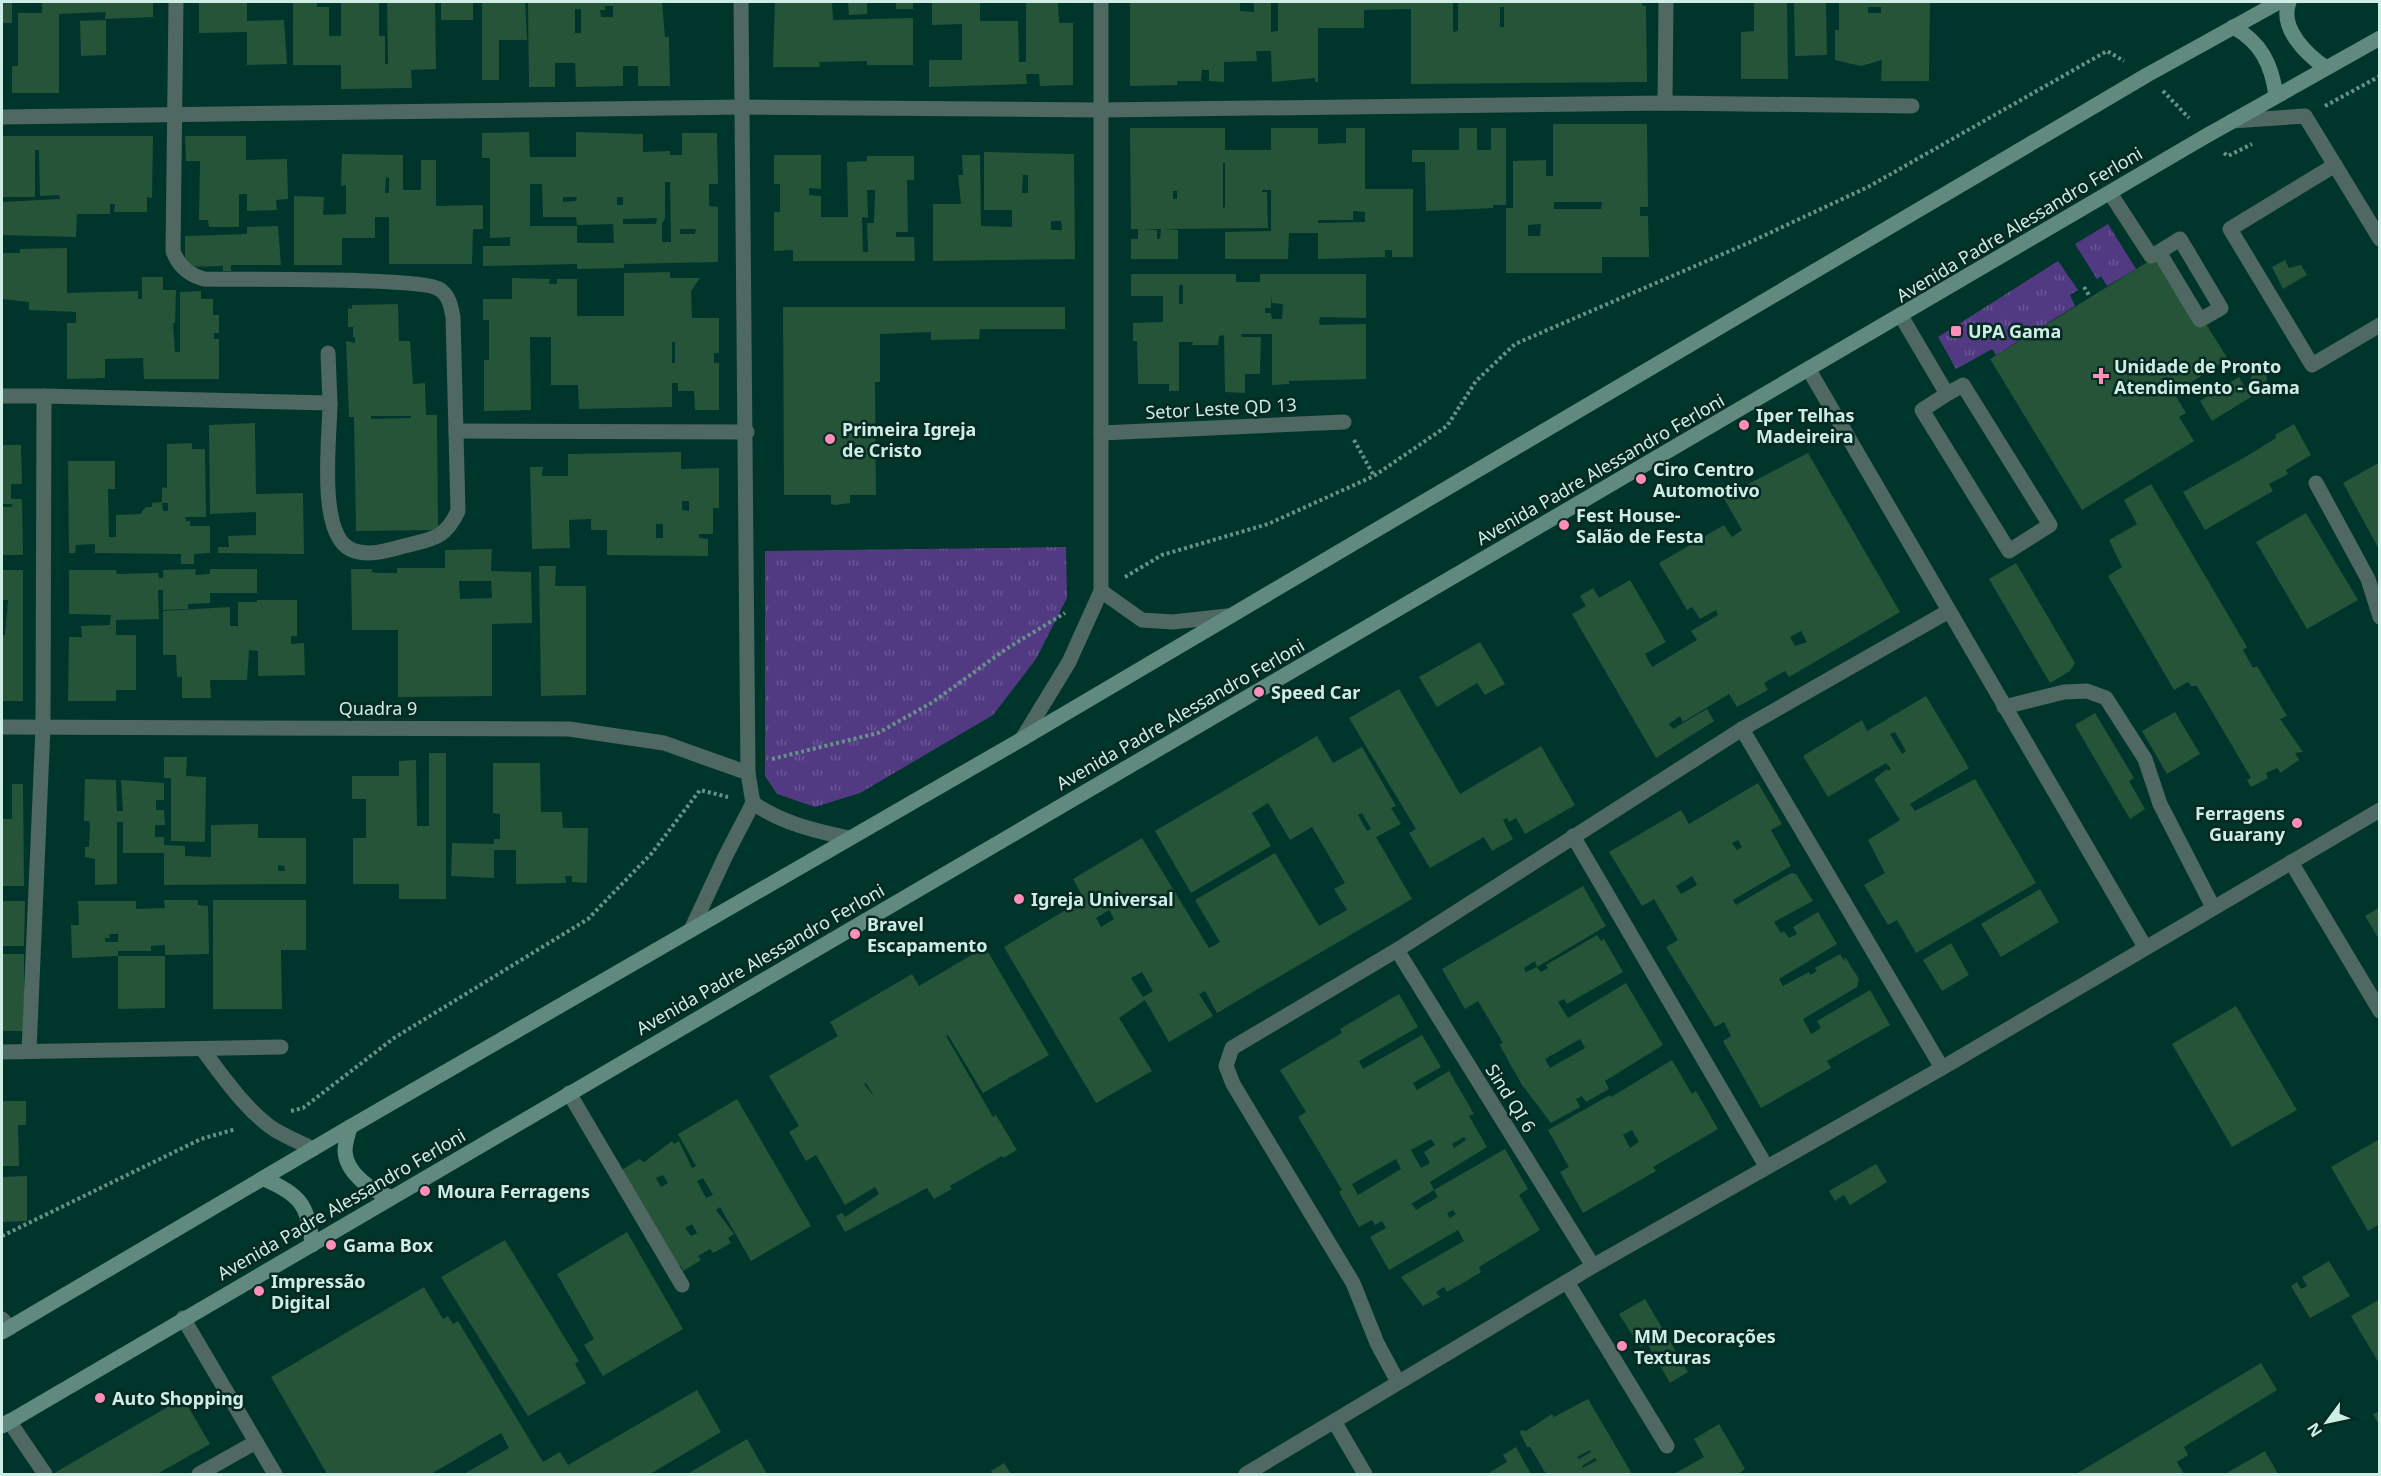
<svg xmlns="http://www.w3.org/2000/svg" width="2381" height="1476" font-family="'Noto Sans',sans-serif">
<defs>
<pattern id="grass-tufts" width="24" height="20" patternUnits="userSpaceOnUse" patternTransform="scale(1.5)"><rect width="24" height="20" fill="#523a83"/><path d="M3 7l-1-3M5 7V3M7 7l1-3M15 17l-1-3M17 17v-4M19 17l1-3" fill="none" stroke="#6a5794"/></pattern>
</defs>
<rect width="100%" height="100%" fill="#00352b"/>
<g fill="url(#grass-tufts)">
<path d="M2108 224 2136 269 2107 286 2101 276 2097 279 2075 244Z"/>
<path d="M2058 261 2078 290 2070 295 2075 306 1996 355 1992 349 1956 369 1938 337Z"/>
<path d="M1066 547 1067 598 1036 659 993 715 860 793 815 807 777 794 765 776V551Z"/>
</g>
<g fill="#255439" fill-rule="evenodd">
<rect x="2" y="2" width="10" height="21"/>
<path d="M42 2H153V17L105 19 106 12 59 14V93H12V66H18V13H42Z"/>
<path d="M199 2H247V21L284 20 287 64 247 65V32L199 33Z"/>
<path d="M293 2H317V7H329V36H341V2H379V36H385V64H388L387 2H435L436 69 411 70 412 88 341 89V65H293Z"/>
<rect x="441" y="2" width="32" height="18"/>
<path d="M482 2H525L527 40H499V80H482Z"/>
<path d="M528 2H662L665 37H669L670 86H638V66H623V86L576 87 575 63H555V87H529ZM605 6H613V17H601L600 10H605ZM575 9H581V33H575Z"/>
<path d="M775 2H832L833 20 913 18V65H867V61L819 62 820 67H773Z"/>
<path d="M848 2H867V14L849 15Z"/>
<rect x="896" y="2" width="17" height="7"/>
<path d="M932 2H980V21H1018L1019 62H1026V2H1058L1059 23H1073V85L1040 86 1039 74H1026L1027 84 929 87V60H962V24L932 25Z"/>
<path d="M1130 2H1240V11L1254 12V4L1250 2H1271V32L1278 31V2H1453V32L1458 31V2H1642L1643 6H1646L1647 82 1411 84V9L1364 10V28H1318V82H1315V78L1272 82 1271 51H1256L1257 61 1224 62V82L1209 81V70H1202L1201 81H1177V85L1130 86ZM1500 7H1504V27H1500Z"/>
<path d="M1754 2H1787L1788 79H1741V32L1754 31Z"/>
<path d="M1794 2H1826L1827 55 1795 56Z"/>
<path d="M1839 2H1930L1929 81H1881L1882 60 1861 66 1835 60V30H1839ZM1868 7H1881V13H1868Z"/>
<path d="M106 20V55L81 56 80 21Z"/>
<path d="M1553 124H1647L1648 207H1640V216H1648L1649 257H1602V273H1506V208H1513V161L1546 160V176H1553ZM1554 202H1602L1601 209H1554ZM1541 224 1540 236H1528V225Z"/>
<path d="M1130 128H1225V150H1271V128H1318V144L1346 143V128H1365V189H1413V257H1392V250H1385V257L1318 259V233H1289L1288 259H1225V232L1271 231V190H1262V192H1267L1268 228 1164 229 1178 230V259H1131V239H1138V229H1131ZM1223 163H1225V207L1223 208ZM1173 191H1177V199H1173ZM1353 211 1365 212V222L1318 223V220H1353ZM1143 229H1161L1160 239H1157V230Z"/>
<path d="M1459 128H1477V150H1491V128H1506V205H1493V208L1426 211 1425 162H1412V150H1459Z"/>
<path d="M529 132 530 157H576V132L643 134V152L670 151V155H682V133H717L718 184H709V206L718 207V262L624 264V268L577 269V264L483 266V246H510V237L490 238V158H482V133ZM665 182H670L671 242H662V224L665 218ZM530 184H542L543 217H576L577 225 613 224 614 243H577V226H530ZM563 197H577L576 201 563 202ZM617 197H623V205H617ZM657 218 656 224H623V219ZM680 229H696L695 234H680Z"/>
<path d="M2 136H153L152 198 147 197V212H114L115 204H110V214H77L76 237 2 235V202L60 199 59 195 40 196 39 150H35V197H2Z"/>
<path d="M185 136H246V160L287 159 288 199 276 200 277 210 247 211V194H239V227H209L208 220H199L200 161H186Z"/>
<path d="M984 152 1074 154 1075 259 933 261V204H961L958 175H963L962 155H980L981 226 1012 227V210H984ZM1023 175H1028V193H1022ZM1051 221H1061L1062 230H1051Z"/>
<path d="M342 154 403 155V190H421V160H436V206L483 205V229H473L472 264H389V217H375V238H342V265H294V196L324 197 323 215 346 214V185L341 186ZM386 177 389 178V193H385Z"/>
<path d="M774 155H821V189L809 188V195L821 196V217H848L847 162 867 161V156H914V180H907L908 232H896V237H914L915 261H793V250L774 251V212H780V184H774ZM867 190H875L874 223H867L868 252H863L862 217 868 218Z"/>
<path d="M278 226 281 265H231V271H223V266L185 267V236L247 234V227Z"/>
<path d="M67 248V293L138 291V299H142V277H163V290H176L175 323H173L175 352H180V292L201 291V299H213V315H219V333H214V339H219V379H144L143 358 105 359V378L67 379V323H76V312L29 310V302L2 299V253H20V249Z"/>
<path d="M2154 258 2196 326 2204 321 2228 359 2174 393 2186 413 2179 417 2194 441 2082 510 1990 359Z"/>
<path d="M2285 260 2289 268 2301 265 2307 275 2283 289 2272 267Z"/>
<path d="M670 272V278H700L691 291 692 318H719V353H714V363H719V410H695L694 391H678V383H672V407L579 409 578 385H551V337H530L531 410 484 411V360H489V320H483V299H512V278L550 279 549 284H557V279H577V316H624V273ZM672 342H675V363H672Z"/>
<path d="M1131 274H1236V282H1260V274H1366V318L1320 317 1319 322 1320 325 1366 324V379L1289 381V384L1272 385V334H1241L1242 337H1261L1260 374H1245V393L1225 392 1224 335 1219 336 1218 345H1192L1193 342H1179V391H1169V384H1138L1137 341H1133V323L1163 322V296H1131ZM1179 285H1183V304H1179ZM1271 296 1272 303 1283 304 1282 319H1272L1271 313H1265V308H1271Z"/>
<path d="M398 304 399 341H410L413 384 425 383 426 415H437L438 530 356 531 354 417H349L346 341 355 343V337H353V327H348V308L352 309V305ZM371 416H411V418L371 419Z"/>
<path d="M783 307H1065V329H980L979 339 931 340V332L880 334V382H875L876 495H850V503L836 505 831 504V495H784Z"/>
<circle cx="2259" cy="379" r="8"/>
<path d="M2239 377 2251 397 2212 421 2200 401Z"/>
<path d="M255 423 256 494 303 493 304 554 218 553V547H229L228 536 256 535V512L210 514 209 425Z"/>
<path d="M2294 424 2311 455 2286 470 2288 474 2269 484 2273 491 2205 530 2183 492 2247 456 2276 438 2275 435Z"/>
<path d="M192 443V449H205L206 517H185L186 521H190V526H210V553L194 554V564H181V554L95 553V544L76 545 75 553H69L68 461H115V489H108L109 537H116V515L140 514 146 507H152V503L162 502V487L167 488V444ZM162 503H168V511H163Z"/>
<path d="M2 445H21L22 484H11V499H22L23 555H2V507H12V504H2Z"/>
<path d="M681 452V469L719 468V508H713V534H699V538L708 539V556L607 555V530H591V519L569 520 570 548 532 549 530 467H543L542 476H568V454ZM682 501H689V511L682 510ZM656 524H663V538H656Z"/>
<path d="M1808 453 1900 612 1789 677 1785 671 1764 683 1768 690 1737 707 1729 694 1683 722 1680 716 1669 724 1673 729 1707 709 1714 721 1656 758 1572 614 1586 606 1580 596 1593 588 1599 598 1630 580 1666 642 1645 654 1652 667 1697 640 1691 631 1718 615 1716 610 1700 619 1692 607 1687 610 1659 563 1724 525 1732 537 1742 530 1723 497ZM1801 631 1807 642 1795 646 1790 637Z"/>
<path d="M2380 462V551L2343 483Z"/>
<path d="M2151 484 2247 647 2243 650 2253 668 2257 666 2287 716 2280 719 2303 752 2295 753 2299 760 2283 771 2281 773 2277 768 2266 773 2268 778 2251 787 2247 780 2251 778 2197 686H2191L2188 682 2174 690 2108 576 2122 567 2109 540 2137 524 2124 500Z"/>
<path d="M2306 513 2358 600 2307 629 2256 542Z"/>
<path d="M492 549 491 571 531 572 532 623 492 624V696L398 697V630H352L351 569H372V572L378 573H397V568H445V550ZM459 581H491L492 598 460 599Z"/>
<path d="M2016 563 2075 663 2070 671 2050 683 1989 579Z"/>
<path d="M539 566H556L555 586H586V695L541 696Z"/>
<path d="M196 569 195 575 210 574V569H257V593H210V603L188 604V609L163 610V590H158L159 619 116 620V635H136V690H116V701H68L69 637H82L81 626 110 625 111 615H116L69 614V570H116L117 574 158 573 159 578H163V570Z"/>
<path d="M2 570H23V701H2V635H5L8 600H2Z"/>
<path d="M257 600H297V636H291V644L304 643 305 675 258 676V651L249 650 247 680H210L211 698H182V677H177L176 655H163V611L230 607V626H238V602H257Z"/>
<path d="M1480 642 1505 684 1485 695 1477 683 1437 707 1419 677Z"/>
<path d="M1399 689 1460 794 1541 746 1575 805 1525 834 1516 818 1509 822 1507 818 1503 820 1513 839 1492 851 1484 837 1430 868 1409 833 1416 829 1349 718Z"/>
<path d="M1926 696 1969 768 1910 804 1915 811 1975 779 2036 883 1916 953 1897 920 1888 925 1864 885 1885 873 1868 840 1900 820 1874 779 1887 769 1888 771 1891 769 1886 763 1828 797 1803 756 1862 720 1867 731ZM1895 732 1906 751 1902 754 1890 734Z"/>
<path d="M2175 712 2200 754 2167 774 2142 731Z"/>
<path d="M2095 713 2134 778 2129 781 2145 809 2130 819 2075 725Z"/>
<path d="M1317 736 1333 763 1362 747 1396 806 1391 808 1401 824 1376 837 1412 899 1217 1013 1205 991 1199 994 1213 1016 1169 1042 1145 1000 1119 1018 1152 1071 1096 1103 1004 947 1084 899 1073 879 1142 838 1209 948 1220 942 1195 900 1275 853 1319 926 1347 910 1334 889 1345 883 1312 827 1290 840 1268 803 1252 813 1271 846 1191 893 1155 831ZM1362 813 1371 829 1367 831 1358 815ZM1109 910 1114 919 1101 927 1096 918ZM1142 972 1153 991 1143 997 1131 978Z"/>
<path d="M429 753H446V899H399V884H353V838H366V799H352V776H399V761L416 760 417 826H429Z"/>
<path d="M164 757H187L186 776 206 777 205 842 171 841V778H164Z"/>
<path d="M493 763H540L541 812H562L563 828H588L587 883 572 882V876H565L566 883 516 884V850H494V878L451 876 452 843 494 844V839H500V814L493 813Z"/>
<path d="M85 779 116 780 117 811H123L121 780 164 783V800H156V810H164L165 825H155V837H164V845L185 846V856L211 857V825L258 824V838H306V884L164 885V853H123V822H117V884L95 885V859L85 857V847H89L90 826 89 821H84ZM278 865 284 866 285 871H278Z"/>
<path d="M1758 783 1782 824 1771 830 1791 866 1733 900 1736 905 1791 873 1796 874 1813 901 1774 922 1781 933 1784 931 1789 938 1797 934 1793 927 1818 912 1837 944 1779 979 1783 986 1809 972 1810 975 1817 971 1815 968 1840 954 1844 961 1845 957 1859 979 1857 987 1803 1019 1811 1034 1821 1028 1817 1021 1870 990 1890 1025 1827 1061 1831 1068 1761 1108 1723 1041 1731 1036 1724 1022 1715 1027 1666 947 1678 940 1654 899 1642 906 1609 852 1681 810 1689 824ZM1738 840 1742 847 1737 850 1732 843ZM1692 876 1697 885 1681 894 1676 886Z"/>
<path d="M12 784H23L24 886H2V819H12Z"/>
<path d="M1583 886 1606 926 1537 967 1535 961 1524 968 1526 972 1537 967 1541 972 1548 968 1546 965 1597 935 1601 941 1604 939 1623 972 1567 1004 1564 999 1558 1002 1568 1018 1626 983 1663 1045 1605 1081 1609 1089 1586 1102 1582 1096 1576 1099 1580 1107 1551 1123 1522 1085 1499 1044 1503 1043 1478 1001 1465 1009 1442 969ZM1580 1039 1585 1048 1550 1068 1545 1059Z"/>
<path d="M2040 889 2059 922 2001 957 1981 924Z"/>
<path d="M164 900H198V905L208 906 209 954 165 955V945L151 946V951H118V956L72 958 71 925H79L78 901H136V909L165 908ZM109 934H118V942H105V938H110Z"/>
<path d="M213 900H306V950H281L282 1009H213Z"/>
<path d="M2 901H25L24 946H2Z"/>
<path d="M2380 907V941L2365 916Z"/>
<path d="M1951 943 1969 975 1942 991 1923 960Z"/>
<path d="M985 947 1049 1055 983 1093 948 1035 946 1036 993 1117 996 1115 1017 1150 1003 1158 1002 1156 950 1186 952 1189 934 1199 927 1188 845 1232 836 1216 842 1213 845 1217 879 1194 875 1187 845 1205 816 1155 806 1161 789 1132 799 1126 769 1076 838 1036 830 1022 912 974 919 986ZM866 1083 875 1098 864 1084Z"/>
<rect x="2" y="954" width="22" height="77"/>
<path d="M118 956H165V1008L118 1009Z"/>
<path d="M1399 994 1418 1027 1359 1061 1363 1069 1422 1035 1441 1067 1413 1083 1417 1090 1449 1071 1474 1114 1469 1116 1487 1147 1430 1182 1434 1190 1400 1211 1412 1204 1416 1210 1438 1197 1434 1190 1505 1149 1528 1189 1519 1195 1540 1230 1479 1267 1481 1272 1463 1283 1447 1292 1444 1287 1436 1292 1440 1297 1423 1306 1401 1277 1464 1241 1458 1230 1389 1270 1370 1237 1386 1228 1382 1221 1375 1225 1372 1220 1359 1227 1339 1192 1342 1190 1298 1117 1306 1112 1280 1070 1342 1033 1340 1029ZM1464 1137 1466 1140 1454 1148 1452 1144ZM1431 1139 1435 1145 1424 1152 1430 1163 1421 1168 1411 1150ZM1396 1159 1401 1169 1358 1195 1352 1184ZM1453 1210 1456 1214 1450 1218 1447 1213Z"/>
<path d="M2236 1006 2297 1110 2232 1147 2172 1044Z"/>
<path d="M1672 1060 1692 1094 1696 1091 1718 1129 1653 1167 1656 1171 1583 1213 1560 1172 1569 1167 1548 1130 1610 1095 1611 1097ZM1632 1130 1639 1142 1630 1148 1623 1135Z"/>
<path d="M737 1099 811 1226 751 1261 720 1207 716 1210 734 1234 728 1238 731 1243 713 1253 710 1249 698 1256 701 1260 683 1271 681 1266 673 1270 622 1170 639 1159 644 1162 672 1141 674 1144 679 1141 692 1168 696 1166 678 1134ZM663 1175 668 1183 661 1187 656 1178ZM703 1178 713 1195 706 1198 697 1181ZM692 1224 697 1233 691 1236 685 1228Z"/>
<path d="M2 1101H26V1125H18L19 1166H2Z"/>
<path d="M2380 1139V1224L2368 1231 2331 1167Z"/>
<path d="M1876 1164 1887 1182 1850 1205 1844 1195 1835 1201 1829 1191Z"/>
<path d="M27 1176V1221L2 1222V1177Z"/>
<path d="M627 1232 683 1329 603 1376 584 1345 594 1339 557 1274Z"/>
<path d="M505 1240 579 1361 575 1364 586 1383 528 1416 441 1277Z"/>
<path d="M2329 1261 2350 1296 2310 1318 2291 1286 2297 1282 2301 1289 2307 1286 2302 1277Z"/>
<path d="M424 1287 443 1319 448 1316 453 1324 458 1321 543 1462 560 1452 568 1465 697 1390 721 1432 650 1474H464L509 1448 501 1433 431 1474H327L271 1377Z"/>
<path d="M1645 1299 1688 1372 1670 1383 1647 1343 1640 1347 1619 1314Z"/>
<path d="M2380 1299V1365L2351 1316Z"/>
<path d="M2261 1363 2277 1390 2184 1447 2188 1455 2177 1462 2184 1474H2076Z"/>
<path d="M183 1398 210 1444 157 1474H58L56 1472Z"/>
<path d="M1588 1399 1632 1474H1546L1530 1447H1527L1520 1433 1521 1430 1526 1431 1552 1414 1554 1417ZM1590 1450 1591 1452 1579 1459 1577 1457ZM1595 1458 1597 1460 1583 1468 1582 1466Z"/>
<path d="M2380 1411V1426L2373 1414Z"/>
<path d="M1719 1424 1745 1469 1738 1474H1674L1704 1457 1694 1439Z"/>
<path d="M747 1439 767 1474H687Z"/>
<path d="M1516 1447 1531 1474H1487L1507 1462 1503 1455Z"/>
<path d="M2265 1451 2278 1474H2225Z"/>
<path d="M1004 1463 1011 1474H993L991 1471Z"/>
</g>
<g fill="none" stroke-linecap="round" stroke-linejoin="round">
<g stroke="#689289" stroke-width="4" stroke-dasharray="3 3" stroke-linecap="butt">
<path d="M2163 91 2189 118"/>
<path d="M2325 106 2380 76"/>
<path d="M2224 153 2228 156 2252 144"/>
<path d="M2084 287 2090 297"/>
<path d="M1354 440 1374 476"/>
<path d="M1125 577 1162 555 1268 524 1374 476 1447 426 1476 381 1515 344 1746 244 1868 187 2107 51 2124 61"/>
<path d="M772 759 878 733 933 702 1006 649 1065 613"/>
<path d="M291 1111 303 1108 394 1038 588 919 652 853 700 790 728 797"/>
<path d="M2 1236 201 1139 236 1129"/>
</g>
<g stroke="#4f6861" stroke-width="15">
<path d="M2232 121 2305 116 2380 239"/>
<path d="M2335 165 2230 229 2312 365 2380 325"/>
<path d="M2110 193 2151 256 2159 252 2200 320 2221 308 2180 239 2159 252"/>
<path d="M1901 316 1947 394 1922 410 2009 551 2050 525 1963 385 1947 394"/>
<path d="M2316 483 2368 579 2380 617"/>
<path d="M2004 707 2064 692 2087 691 2106 698 2145 759 2160 804 2213 907"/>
<path d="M2291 862 2380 1011"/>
<path d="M569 1093 682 1285"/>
<path d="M1567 1282 1667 1446"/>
<path d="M9 1421 45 1474"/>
<path d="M199 1474 256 1442"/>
</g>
<g stroke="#4f6861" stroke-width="15">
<path d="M741 2 748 773 753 803"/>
<path d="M1101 2V591"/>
<path d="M1665 103 1666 2"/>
<path d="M2 117 741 107 1100 110 1665 103 1912 106"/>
<path d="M328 353 330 403"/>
<path d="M1809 370 2145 947"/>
<path d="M2 396H44"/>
<path d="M456 431 747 432"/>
<path d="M1101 433 1344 422"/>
<path d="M2 727 569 729 664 743 748 773"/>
<path d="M1742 729 1942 1068"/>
<path d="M1022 739 1069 662 1101 591 1142 620 1173 622 1227 616"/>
<path d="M1573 836 1766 1166"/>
<path d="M691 930 725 857 753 803C782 823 815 831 849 838"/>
<path d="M1397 950 1593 1266"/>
<path d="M202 1049C223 1076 246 1111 275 1130 287 1137 301 1143 313 1149"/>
<path d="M29 1051 43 727 44 396 330 403C330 435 317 532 350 549 366 557 387 551 404 546 432 539 445 539 458 511L453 317C451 306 449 295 439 289 422 277 238 280 204 279 189 275 178 265 173 251L176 2"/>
<path d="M2 1052 281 1047"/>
<path d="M183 1318 275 1474"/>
<path d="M2 1319 10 1328"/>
<path d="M1398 1382 1377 1343 1353 1283 1233 1084 1226 1066 1232 1048 1397 950 1742 729 1949 611"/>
<path d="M1335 1423 1365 1474"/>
<path d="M1246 1474 1593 1266 1942 1068 2380 810"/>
</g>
<g stroke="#618a7f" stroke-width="15">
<path d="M2289 2C2279 28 2306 54 2326 68"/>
<path d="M2233 27C2261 42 2272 65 2276 96"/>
<path d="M350 1127C348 1135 345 1143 345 1151 346 1173 372 1192 391 1197"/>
<path d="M264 1179C300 1194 309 1206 312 1245"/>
<path d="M2 1332 350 1127 1022 739 2147 75 2279 2"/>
<path d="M2 1426 2206 136 2380 38"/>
</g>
</g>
<g fill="#ff8ebb" stroke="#062922" stroke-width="2">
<rect x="1950" y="325" width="12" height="12" rx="3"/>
<path d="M2098 367h6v6h6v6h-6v6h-6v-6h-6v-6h6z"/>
<circle cx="1744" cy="425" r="6"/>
<circle cx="830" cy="439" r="6"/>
<circle cx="1641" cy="479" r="6"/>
<circle cx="1564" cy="525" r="6"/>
<circle cx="1259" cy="692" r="6"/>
<circle cx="2297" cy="823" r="6"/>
<circle cx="1019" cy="899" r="6"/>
<circle cx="855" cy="934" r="6"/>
<circle cx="425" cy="1191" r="6"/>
<circle cx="331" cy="1245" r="6"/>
<circle cx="259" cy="1291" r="6"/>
<circle cx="1622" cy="1346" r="6"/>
<circle cx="100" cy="1398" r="6"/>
</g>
<g text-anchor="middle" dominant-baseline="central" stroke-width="5" stroke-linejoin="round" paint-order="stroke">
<g font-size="18" fill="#ceeee5" stroke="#062922">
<text transform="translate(2019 224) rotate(-31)">Avenida Padre Alessandro Ferloni</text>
<text transform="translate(1221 408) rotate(-3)">Setor Leste QD 13</text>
<text transform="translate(1600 469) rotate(-30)">Avenida Padre Alessandro Ferloni</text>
<text x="378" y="708">Quadra 9</text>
<text transform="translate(1180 714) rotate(-30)">Avenida Padre Alessandro Ferloni</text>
<text transform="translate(760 959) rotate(-30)">Avenida Padre Alessandro Ferloni</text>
<text transform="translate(1511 1098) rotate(58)">Sind QI 6</text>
<text transform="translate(341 1204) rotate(-30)">Avenida Padre Alessandro Ferloni</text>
</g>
<g font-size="18" font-weight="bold" fill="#ceeee5" stroke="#062922" text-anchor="start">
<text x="1968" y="331">UPA Gama</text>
<text x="2114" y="366">Unidade de Pronto<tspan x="2114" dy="21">Atendimento - Gama</tspan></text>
<text x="1756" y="415">Iper Telhas<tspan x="1756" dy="21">Madeireira</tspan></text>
<text x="842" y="429">Primeira Igreja<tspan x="842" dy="21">de Cristo</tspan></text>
<text x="1653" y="469">Ciro Centro<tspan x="1653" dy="21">Automotivo</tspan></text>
<text x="1576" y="515">Fest House-<tspan x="1576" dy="21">Salão de Festa</tspan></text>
<text x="1271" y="692">Speed Car</text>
<text x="2285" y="813" text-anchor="end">Ferragens<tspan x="2285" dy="21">Guarany</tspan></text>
<text x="1031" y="899">Igreja Universal</text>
<text x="867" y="924">Bravel<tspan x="867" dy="21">Escapamento</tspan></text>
<text x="437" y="1191">Moura Ferragens</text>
<text x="343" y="1245">Gama Box</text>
<text x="271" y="1281">Impressão<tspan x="271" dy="21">Digital</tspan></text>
<text x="1634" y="1336">MM Decorações<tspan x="1634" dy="21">Texturas</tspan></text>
<text x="112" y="1398">Auto Shopping</text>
</g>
</g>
<rect width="2381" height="1476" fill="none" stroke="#ceeee5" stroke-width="6"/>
<g transform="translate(2327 1422) rotate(237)" stroke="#062922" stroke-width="4.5" paint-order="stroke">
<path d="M0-4.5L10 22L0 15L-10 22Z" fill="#ceeee5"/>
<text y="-9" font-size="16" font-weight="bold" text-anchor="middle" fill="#ceeee5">N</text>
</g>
</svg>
